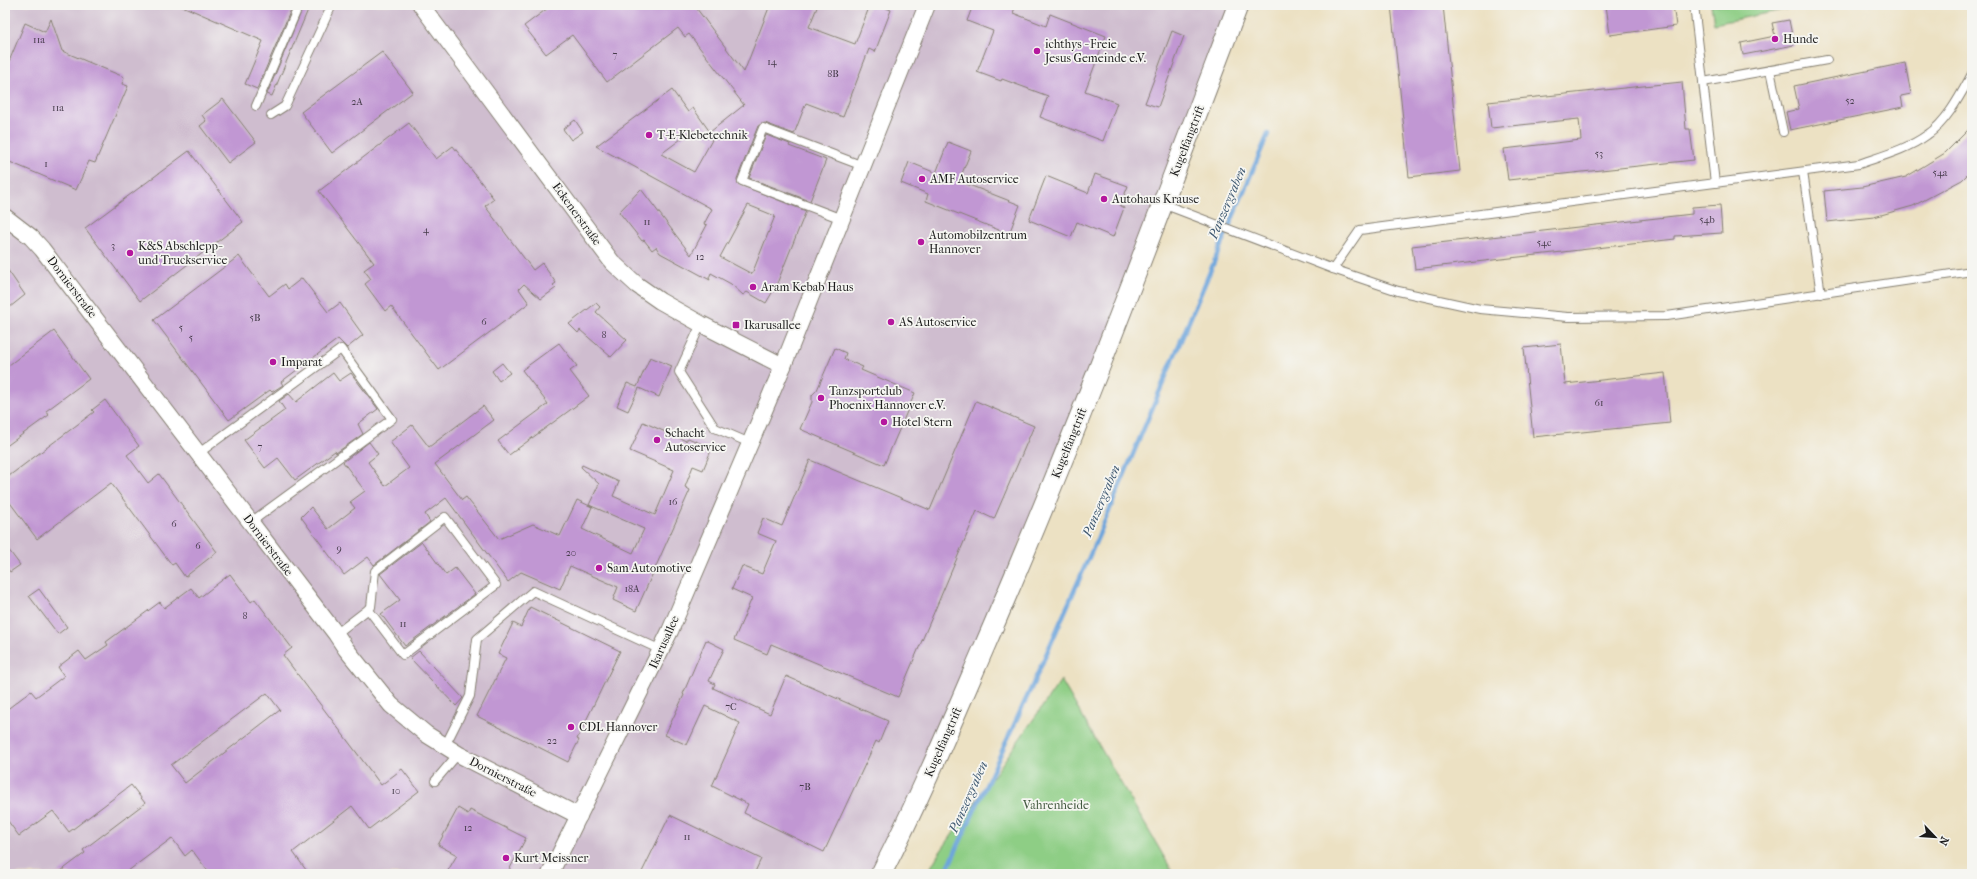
<svg xmlns="http://www.w3.org/2000/svg" width="1977" height="879" font-family="'IM FELL French Canon',serif">
<rect width="100%" height="100%" fill="#f6f6f2"/>
<filter id="ink" filterUnits="userSpaceOnUse"><feTurbulence type="fractalNoise" baseFrequency=".025" numOctaves="2"/><feDisplacementMap in="SourceGraphic" scale="8" xChannelSelector="R" yChannelSelector="G"/><feConvolveMatrix kernelMatrix="1 2 1 2 8 2 1 2 1" color-interpolation-filters="sRGB"/></filter>
<filter id="wash" filterUnits="userSpaceOnUse"><feTurbulence type="fractalNoise" baseFrequency=".012" numOctaves="4" result="noise"/><feDisplacementMap in="SourceGraphic" scale="16" xChannelSelector="R" yChannelSelector="G"/><feGaussianBlur stdDeviation="0.9" result="paint"/><feColorMatrix in="noise" values="0 0 0 0 0 0 0 0 0 0 0 0 0 0 0 0 0 1.4 0 .05"/><feComposite in="paint" operator="in"/></filter>
<g filter="url(#wash)">
<rect width="100%" height="100%" fill="#ece1c3"/>
<path fill="#cfbdcf" d="M5 5H1238L1163 204 881 874H5Z"/>
<g fill="#8ece85" stroke="#557550">
<path d="M1711 5H1793L1792 8 1714 24Z"/>
<path d="M1061 680 1174 874H927L938 855Z"/>
</g>
<g fill="none" stroke-linecap="round" stroke-linejoin="round">
<path stroke="#6da5dc" stroke-width="4.5" d="M945 874 1033 684 1101 530 1268 134"/>
</g>
<g id="blocks">
<g fill="#c197d3" fill-rule="evenodd">
<path d="M180 5H293L257 89 245 84 263 41Z"/>
<path d="M304 5H310L272 96 267 94Z"/>
<path d="M552 5H694L744 72 770 5H818L809 27 855 44 870 5H887L886 8 891 10 875 52 869 49 843 117 806 103 794 134 765 123 758 126 737 179 738 184 806 211 776 286 766 303 747 292 743 295 731 284 711 273 709 278 710 280 660 253 656 247 652 250 644 240 642 241 619 212 641 189 691 255 707 225 704 224 712 209 596 146 672 90 688 112 693 108 710 132 744 105 689 34 685 37 678 28 607 82 572 35 546 54 524 26ZM693 130 712 140 694 172 661 154ZM748 205 775 216 752 274 720 257Z"/>
<path d="M973 5H1016L1013 13 1046 26 1050 14 1106 36 1085 91 1117 103 1103 141 1040 117 1048 96 1002 79 1001 81 977 72 993 31 967 21Z"/>
<path d="M1391 5H1443L1460 171 1409 177Z"/>
<path d="M1606 5H1673L1676 26 1610 35Z"/>
<path d="M51 19 62 51 124 77 122 84 128 86 95 163 89 161 76 190 5 160V71L25 23 45 32Z"/>
<path d="M1789 20 1794 45 1743 55 1741 43 1775 36 1772 23Z"/>
<path d="M1172 31 1184 36 1158 107 1145 103Z"/>
<path d="M382 52 413 92 332 153 301 112Z"/>
<path d="M1905 63 1911 94 1901 96 1903 107 1790 130 1786 112 1799 109 1794 86Z"/>
<path d="M1682 82 1686 129H1690L1694 160 1508 180 1504 149 1581 140 1579 119 1491 128 1488 102Z"/>
<path d="M223 99 256 142 228 163 200 126 206 121 202 115Z"/>
<path d="M575 120 583 132 571 140 563 129Z"/>
<path d="M409 123 436 159 453 146 494 199 485 206 533 270 542 263 556 283 553 285 556 288 541 299 524 284 519 289 529 303 439 370 391 306 385 311 365 284 371 279 364 270 374 263 319 191Z"/>
<path d="M1972 126V170L1962 180 1913 206 1874 217 1827 222 1824 191 1862 187 1906 177 1945 153Z"/>
<path d="M766 135 790 144 789 146 826 160 810 201 749 178Z"/>
<path d="M948 142 971 151 959 181 1020 205 1009 234 926 201 928 194 901 183 909 162 936 173Z"/>
<path d="M189 151 243 222 140 301 85 228Z"/>
<path d="M1095 174 1128 186 1120 206 1124 208 1113 237 1077 222 1071 237 1029 220 1046 176 1088 193Z"/>
<path d="M1720 205 1722 233 1675 236V239L1415 269 1412 246 1692 214V207Z"/>
<path d="M239 256 269 296 285 284 288 289 302 278 328 312 340 303 363 335 347 348 338 339 281 382 283 385 272 392 270 390 229 420 154 320Z"/>
<path d="M5 266 25 295 5 311Z"/>
<path d="M596 303 600 307 596 312 627 340 611 357 580 330 578 333 569 324Z"/>
<path d="M54 331 89 379 46 411 49 415 5 447V368Z"/>
<path d="M559 343 577 366 570 371 589 396 509 455 498 441 548 404 522 370Z"/>
<path d="M1561 344 1565 384 1665 373 1670 423 1533 437 1524 348Z"/>
<path d="M835 348 846 353 844 359 863 367 861 370 915 393 884 465 800 429 812 402V395L817 390Z"/>
<path d="M650 357 672 366 659 397 639 388 628 411 617 406 627 383 637 387Z"/>
<path d="M502 363 510 373 499 381 492 371Z"/>
<path d="M333 373 339 381 351 373 378 409 358 424 363 434 336 453 335 451 295 480 278 458 265 468 244 440 285 410 279 401 289 394 296 402Z"/>
<path d="M105 400 139 446 127 455 148 483 159 474 217 552 185 577 175 563 172 565 111 483 37 539 5 496V479L94 412 92 410Z"/>
<path d="M976 401 1034 426 994 519 977 511 898 697 771 644 767 654 734 640 752 598 732 589 742 566 762 574 776 541 757 533 763 518 782 526 810 460 930 510Z"/>
<path d="M483 406 494 420 435 464 462 500 466 497 499 539 533 524 560 536 577 500 592 507 582 529 633 553 644 529 589 505 599 484 581 467 582 465 619 482 613 496 655 515 674 470 630 451 643 422 686 441 688 438 712 448 703 470 693 466 685 487 690 490 636 611 613 600 618 587 570 566 560 589 521 572 508 582 446 498 425 514 430 522 374 565 368 557 344 575 301 517 311 507 328 529 355 508 350 502 365 491 343 462 369 442 378 454 368 462 385 486 409 468 390 442 412 425 429 447Z"/>
<path d="M422 542 446 575 455 568 475 594 405 646 381 614 400 600 380 574Z"/>
<path d="M5 545 20 565 10 572 5 565Z"/>
<path d="M230 574 251 602 255 599 292 648 283 655 381 785 402 769 419 791 369 829 352 806 293 852 309 874H210L192 850 185 856 172 838 124 874H57L85 853 83 850 145 803 131 785 69 832 53 811 19 836 5 817V711L31 691 36 697 64 676 58 667 79 651 86 660 108 645 106 642 160 602 164 608 191 588 199 598ZM267 693 280 710 185 783 171 765Z"/>
<path d="M39 589 67 627 58 634 29 596Z"/>
<path d="M530 607 620 651 577 739 579 740 568 762 477 716 506 658 498 654 513 623 521 627Z"/>
<path d="M706 640 724 649 709 681 715 684 713 688 770 714 786 676 888 721 879 743 876 741 824 852 744 813 748 804 712 786 740 723 705 706 687 745 665 735 684 695 683 694Z"/>
<path d="M419 651 463 698 456 706 410 658Z"/>
<path d="M458 808 468 814 470 810 526 838 507 874H446L457 855 438 845Z"/>
<path d="M670 815 761 859 754 874H641Z"/>
</g>
</g>
</g>
<g filter="url(#ink)">
<use href="#blocks" fill-opacity="0" stroke="#847e70" stroke-width="1"/>
<g fill="none" stroke-linecap="round" stroke-linejoin="round">
<g stroke="#847e70" stroke-width="10">
<g id="service">
<path d="M1694 5 1715 183"/>
<path d="M1770 70 1783 132"/>
<path d="M1703 82 1827 60"/>
<path d="M256 106 299 5"/>
<path d="M271 115 285 106 332 5"/>
<path d="M1803 172 1821 294"/>
<path d="M1163 204 1333 269 1398 291 1480 309 1568 317 1667 316 1972 271"/>
<path d="M842 219 742 181 763 128 863 166"/>
<path d="M1333 269 1360 230 1859 164C1882 156 1908 149 1927 135 1947 122 1961 94 1972 74"/>
<path d="M701 324 679 372 715 428 750 443"/>
<path d="M199 453 341 349 392 419 251 522"/>
<path d="M336 634 371 607 375 571 445 517 496 585 403 655 368 609"/>
<path d="M445 746 470 696 477 639 533 591 661 650"/>
<path d="M435 781 458 754"/>
</g>
</g>
<g stroke="#847e70" stroke-width="18">
<g id="minor">
<path d="M421 5 612 262 637 285 660 301 701 324 783 366"/>
<path d="M5 217 31 237 42 249 336 634 346 649 391 705 426 734 458 754 579 816"/>
<path d="M550 874 670 631 783 366 927 5"/>
</g>
</g>
<g stroke="#847e70" stroke-width="22">
<path id="tertiary" d="M881 874C917 804 948 731 979 659 1073 444 1155 224 1238 5"/>
</g>
<use href="#service" stroke="#fff" stroke-width="8"/>
<use href="#minor" stroke="#fff" stroke-width="16"/>
<use href="#tertiary" stroke="#fff" stroke-width="20"/>
</g>
</g>
<g fill="#b5179e" stroke="#f6f6f2" stroke-width="1.5">
<circle cx="1775" cy="39" r="4"/>
<circle cx="1037" cy="51" r="4"/>
<circle cx="649" cy="135" r="4"/>
<circle cx="922" cy="179" r="4"/>
<circle cx="1104" cy="199" r="4"/>
<circle cx="921" cy="242" r="4"/>
<circle cx="130" cy="253" r="4"/>
<circle cx="753" cy="287" r="4"/>
<circle cx="891" cy="322" r="4"/>
<rect x="732" y="321" width="8" height="8" rx="2"/>
<circle cx="273" cy="362" r="4"/>
<circle cx="821" cy="398" r="4"/>
<circle cx="884" cy="422" r="4"/>
<circle cx="657" cy="440" r="4"/>
<circle cx="599" cy="568" r="4"/>
<circle cx="571" cy="727" r="4"/>
<circle cx="506" cy="858" r="4"/>
</g>
<g text-anchor="middle" dominant-baseline="central" stroke-width="3.5" stroke-linejoin="round" paint-order="stroke">
<g font-size="10" fill="#453b4a">
<text x="39" y="40">11a</text>
<text x="615" y="55">7</text>
<text x="772" y="62">14</text>
<text x="833" y="74">8B</text>
<text x="1850" y="101">52</text>
<text x="357" y="102">2A</text>
<text x="58" y="108">11a</text>
<text x="1599" y="154">53</text>
<text x="46" y="164">1</text>
<text x="1940" y="173">54a</text>
<text x="1707" y="220">54b</text>
<text x="647" y="222">11</text>
<text x="426" y="230">4</text>
<text x="1544" y="243">54c</text>
<text x="113" y="246">3</text>
<text x="700" y="257">12</text>
<text x="255" y="318">5B</text>
<text x="484" y="322">6</text>
<text x="181" y="328">5</text>
<text x="604" y="335">8</text>
<text x="191" y="338">5</text>
<text x="1599" y="403">61</text>
<text x="260" y="447">7</text>
<text x="673" y="502">16</text>
<text x="174" y="524">6</text>
<text x="198" y="546">6</text>
<text x="339" y="549">9</text>
<text x="571" y="553">20</text>
<text x="632" y="589">18A</text>
<text x="245" y="616">8</text>
<text x="403" y="624">11</text>
<text x="731" y="707">7C</text>
<text x="552" y="741">22</text>
<text x="805" y="787">7B</text>
<text x="396" y="791">10</text>
<text x="468" y="828">12</text>
<text x="687" y="837">11</text>
</g>
<g font-size="12" fill="#1c1c1c" stroke="#f6f6f2" text-anchor="start">
<text x="1783" y="39">Hunde</text>
<text x="1045" y="44">ichthys - Freie<tspan x="1045" dy="14">Jesus Gemeinde e.V.</tspan></text>
<text x="657" y="135">T-E-Klebetechnik</text>
<text x="930" y="179">AMF Autoservice</text>
<text x="1112" y="199">Autohaus Krause</text>
<text x="929" y="235">Automobilzentrum<tspan x="929" dy="14">Hannover</tspan></text>
<text x="138" y="246">K&amp;S Abschlepp-<tspan x="138" dy="14">und Truckservice</tspan></text>
<text x="761" y="287">Aram Kebab Haus</text>
<text x="899" y="322">AS Autoservice</text>
<text x="744" y="325">Ikarusallee</text>
<text x="281" y="362">Imparat</text>
<text x="829" y="391">Tanzsportclub<tspan x="829" dy="14">Phoenix Hannover e.V.</tspan></text>
<text x="892" y="422">Hotel Stern</text>
<text x="665" y="433">Schacht<tspan x="665" dy="14">Autoservice</tspan></text>
<text x="607" y="568">Sam Automotive</text>
<text x="579" y="727">CDL Hannover</text>
<text x="514" y="858">Kurt Meissner</text>
</g>
<g font-size="12" fill="#1c1c1c" stroke="#f6f6f2">
<text transform="translate(1187 141) rotate(-69)">Kugelfangtrift</text>
<text transform="translate(577 214) rotate(54)">Eckenerstraße</text>
<text transform="translate(72 287) rotate(53)">Dornierstraße</text>
<text transform="translate(1069 443) rotate(-68)">Kugelfangtrift</text>
<text transform="translate(268 545) rotate(53)">Dornierstraße</text>
<text transform="translate(664 642) rotate(-66)">Ikarusallee</text>
<text transform="translate(943 742) rotate(-66)">Kugelfangtrift</text>
<text transform="translate(503 777) rotate(27)">Dornierstraße</text>
</g>
<g font-size="12" fill="#445a41" stroke="#f6f6f2">
<text x="1056" y="805">Vahrenheide</text>
</g>
<g font-size="13" font-style="italic" fill="#405a72" stroke="#f6f6f2">
<text transform="translate(1227 203) rotate(-67)">Panzergraben</text>
<text transform="translate(1101 501) rotate(-67)">Panzergraben</text>
<text transform="translate(968 797) rotate(-66)">Panzergraben</text>
</g>
</g>
<rect width="1977" height="879" fill="none" stroke="#f6f6f2" stroke-width="20"/>
<g transform="translate(1935 837) rotate(115)" stroke="#f6f6f2" stroke-width="3" paint-order="stroke">
<path d="M0-3L7 15L0 10L-7 15Z" fill="#1c1c1c"/>
<text y="-6" font-size="11" font-weight="bold" text-anchor="middle" fill="#1c1c1c">N</text>
</g>
</svg>
